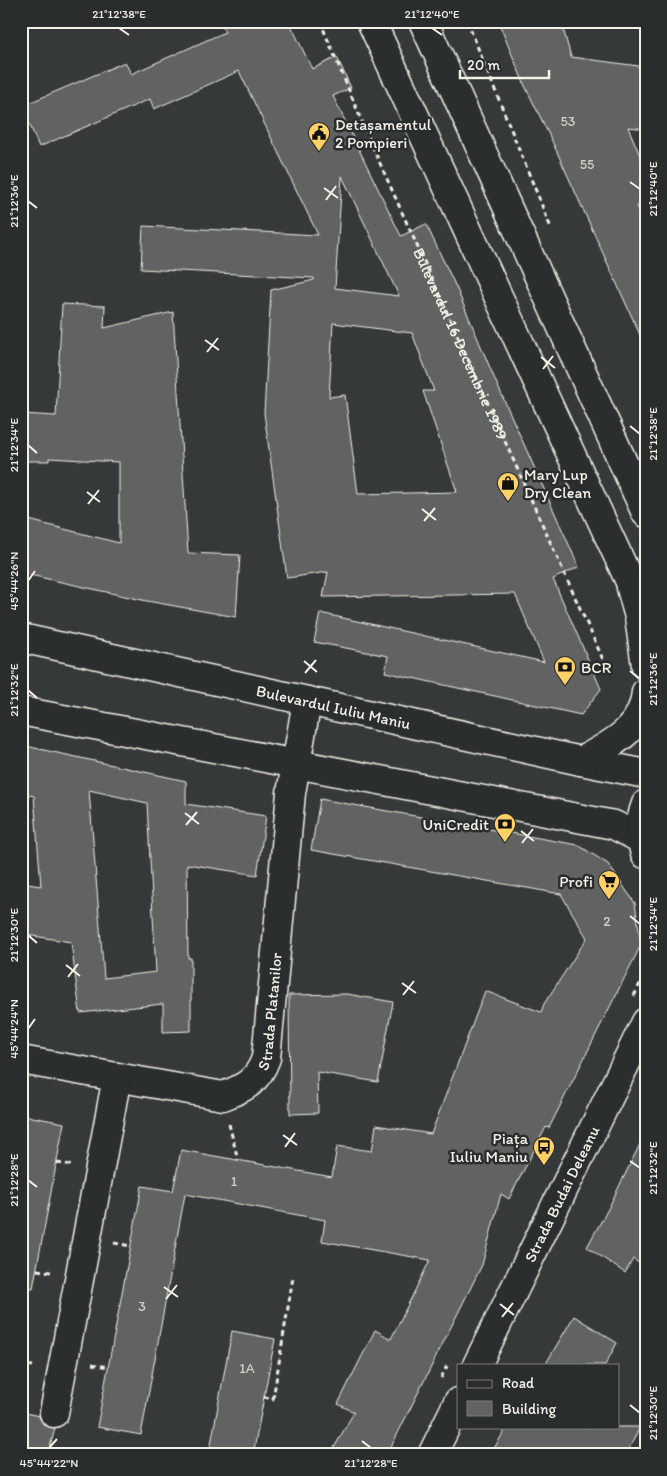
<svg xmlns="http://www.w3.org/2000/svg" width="667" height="1476" font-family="Itim,sans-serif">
<rect width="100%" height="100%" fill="#363939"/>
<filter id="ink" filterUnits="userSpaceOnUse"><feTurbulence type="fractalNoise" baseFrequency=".02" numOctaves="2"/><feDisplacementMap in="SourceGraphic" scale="10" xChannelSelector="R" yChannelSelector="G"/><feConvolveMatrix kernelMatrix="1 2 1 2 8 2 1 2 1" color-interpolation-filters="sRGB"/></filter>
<g filter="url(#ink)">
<g fill="#616362" stroke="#f4f1e8" fill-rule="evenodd">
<path d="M220 21H289L312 69 337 57 351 88 333 96 401 236 426 224 456 287 496 382 579 567 553 579 601 689 581 715 385 672 388 656 314 642 320 613 544 662 515 594 323 597 328 572 287 578 264 413 271 290 314 280V278L141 269 143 226 318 235 239 71 154 109 150 99 39 147 22 106 125 62 131 74 225 32ZM342 176 399 296 335 288ZM333 323 412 333 434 391H423L457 492 358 494 345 395 329 397Z"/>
<path d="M498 21H538L540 28 562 25 571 57 646 67V129L628 127 646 170V202L637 206 646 227V348L552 141 525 86Z"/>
<path d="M62 304 105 306 104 328 173 312 188 553 240 555 236 617 147 601 21 573V518L119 543V462L49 458V461H21V414L56 416Z"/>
<path d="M21 745 186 781V804L266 816 257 875 187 864 188 958H191V1031L163 1032V1004L80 1013 71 942 21 934V883L41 886 34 796 21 793ZM89 790 147 803 156 972 104 978Z"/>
<path d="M320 799 578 845 608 864 635 903 641 945 549 1128 546 1127 509 1199 501 1194 482 1265 387 1455H330L354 1412 338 1404 375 1330 391 1339 430 1260 322 1241 325 1220 185 1194 141 1435 97 1427 142 1186 173 1191 181 1150 332 1177 337 1146 372 1151 376 1125 431 1134 485 991 541 1012 544 1004 587 938 561 894 311 850Z"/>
<path d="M347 994 393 1002 378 1082 317 1072 318 1113 290 1114 289 995Z"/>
<path d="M21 1115 64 1123 33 1288 21 1287Z"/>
<path d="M646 1132V1268L633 1259 625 1273 587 1247 608 1209Z"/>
<path d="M574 1316 617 1343 605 1365H545Z"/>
<path d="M232 1331 275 1339 253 1455H242L210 1449Z"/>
<path d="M21 1412 39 1416 44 1425 55 1428 48 1455H21Z"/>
<path d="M507 1427H640L626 1455H490Z"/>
</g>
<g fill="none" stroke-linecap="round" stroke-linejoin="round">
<g stroke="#f4f1e8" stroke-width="31">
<g id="street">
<path id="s2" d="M21 1060 223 1096C245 1088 258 1081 266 1058L291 793 307 701"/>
<path d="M54 1413 117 1077"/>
</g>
</g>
<g stroke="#f4f1e8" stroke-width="31">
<g id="secondary">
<path d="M371 21 643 610"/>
<path d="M423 21 646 513"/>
<path id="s3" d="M477 1365 646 1022"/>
<path d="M432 1455 458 1402"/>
</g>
</g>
<g stroke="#f4f1e8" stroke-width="31">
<g id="primary">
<path d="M631 588 639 617 646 666"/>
<path id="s4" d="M21 638 581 761 646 774"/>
<path d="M21 711 614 825 641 839"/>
<path d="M581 761C610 745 643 730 646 692"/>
<path d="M645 854C640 836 639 821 646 804"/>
</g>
</g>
<g stroke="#f4f1e8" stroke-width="3" stroke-dasharray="5 4" stroke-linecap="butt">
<path id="s1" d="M320 21 374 150 606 666"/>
<path d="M467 21 551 228"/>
<path d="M634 996 643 978 646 976"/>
<path d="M229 1124 238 1160"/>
<path d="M57 1163 71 1165"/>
<path d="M114 1243 131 1246"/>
<path d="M37 1270 51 1272"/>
<path d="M21 1364 33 1366"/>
<path d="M92 1364 108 1367"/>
<path d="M441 1378 447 1366"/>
<path d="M264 1397 273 1399 293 1277"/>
</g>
<use href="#street" stroke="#2a2d2e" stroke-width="28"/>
<use href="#secondary" stroke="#2a2d2e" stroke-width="28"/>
<use href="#primary" stroke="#2a2d2e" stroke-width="28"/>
</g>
</g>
<path fill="none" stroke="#f4f1e8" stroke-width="2" d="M119 28 129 35M432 28 442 35M630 182 640 189M324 188 338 198M326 200 336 186M28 201 37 208M205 340 219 350M207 352 218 338M541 357 555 368M543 369 553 356M630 426 640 434M28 445 37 453M87 492 100 502M88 504 99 490M422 509 436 520M424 521 435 508M28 581 35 571M304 661 317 672M630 671 640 679M305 673 316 660M28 690 37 698M185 813 199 824M186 825 197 812M521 831 534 841M522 843 533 829M630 916 640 924M28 935 37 943M66 965 80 976M68 977 78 964M402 983 416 993M403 995 414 981M28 1029 35 1019M283 1135 297 1145M285 1147 295 1133M630 1161 640 1168M28 1180 37 1187M164 1287 178 1297M166 1299 177 1285M500 1304 514 1315M502 1317 513 1303M630 1405 640 1413M362 1441 371 1448M49 1448 57 1439"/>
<defs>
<g id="civic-pin" transform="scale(1.125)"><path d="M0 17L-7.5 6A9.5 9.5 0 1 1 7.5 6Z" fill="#ffd166" stroke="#2a2d2e"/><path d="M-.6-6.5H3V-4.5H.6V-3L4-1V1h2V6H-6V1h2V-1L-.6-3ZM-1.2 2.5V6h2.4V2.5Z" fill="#111"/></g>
<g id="shop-pin" transform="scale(1.125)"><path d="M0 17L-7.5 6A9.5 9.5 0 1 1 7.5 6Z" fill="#ffd166" stroke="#2a2d2e"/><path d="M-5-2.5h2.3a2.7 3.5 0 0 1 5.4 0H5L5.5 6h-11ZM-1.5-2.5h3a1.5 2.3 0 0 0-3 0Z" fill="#111"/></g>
<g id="bank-pin" transform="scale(1.125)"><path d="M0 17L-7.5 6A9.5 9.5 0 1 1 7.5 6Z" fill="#ffd166" stroke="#2a2d2e"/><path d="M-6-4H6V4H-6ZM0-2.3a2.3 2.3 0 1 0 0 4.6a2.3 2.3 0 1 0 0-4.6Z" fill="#111"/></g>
<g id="supermarket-pin" transform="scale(1.125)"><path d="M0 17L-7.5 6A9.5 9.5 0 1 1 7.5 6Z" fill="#ffd166" stroke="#2a2d2e"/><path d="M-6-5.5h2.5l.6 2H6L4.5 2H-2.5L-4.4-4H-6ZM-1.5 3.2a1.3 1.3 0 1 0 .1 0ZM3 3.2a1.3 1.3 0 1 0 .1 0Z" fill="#111"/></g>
<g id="bus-pin" transform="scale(1.125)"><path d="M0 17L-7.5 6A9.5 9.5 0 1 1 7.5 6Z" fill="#ffd166" stroke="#2a2d2e"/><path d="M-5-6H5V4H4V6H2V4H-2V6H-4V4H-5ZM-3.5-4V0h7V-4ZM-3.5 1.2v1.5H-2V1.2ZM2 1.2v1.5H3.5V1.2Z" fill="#111"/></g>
</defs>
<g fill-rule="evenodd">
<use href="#civic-pin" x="319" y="133"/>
<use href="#shop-pin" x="508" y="483"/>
<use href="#bank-pin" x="565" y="667"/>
<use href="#bank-pin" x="505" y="824"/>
<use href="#supermarket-pin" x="609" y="881"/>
<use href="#bus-pin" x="544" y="1147"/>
</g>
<g text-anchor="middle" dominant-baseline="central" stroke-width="5" stroke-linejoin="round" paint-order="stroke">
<g font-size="14" fill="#cfcec6">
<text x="568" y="121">53</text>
<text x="587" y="164">55</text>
<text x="607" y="921">2</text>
<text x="234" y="1181">1</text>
<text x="142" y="1306">3</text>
<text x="247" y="1368">1A</text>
</g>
<g font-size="16" fill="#f4f1e8" stroke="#2a2d2e" text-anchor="start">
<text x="335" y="124">Detașamentul<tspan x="335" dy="18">2 Pompieri</tspan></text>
<text x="524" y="474">Mary Lup<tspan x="524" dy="18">Dry Clean</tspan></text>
<text x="581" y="667">BCR</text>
<text x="489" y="824" text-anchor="end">UniCredit</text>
<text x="593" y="881" text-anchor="end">Profi</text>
<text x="528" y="1138" text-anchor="end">Piața<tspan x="528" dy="18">Iuliu Maniu</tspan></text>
</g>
<g font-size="16" fill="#f4f1e8" stroke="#2a2d2e">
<text stroke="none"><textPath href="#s1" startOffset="352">Bulevardul 16 Decembrie 1989</textPath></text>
<text stroke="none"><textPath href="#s4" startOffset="320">Bulevardul Iuliu Maniu</textPath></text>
<text stroke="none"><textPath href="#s2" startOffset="312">Strada Platanilor</textPath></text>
<text stroke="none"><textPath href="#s3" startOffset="191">Strada Budai Deleanu</textPath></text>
</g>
</g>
<rect width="667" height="1476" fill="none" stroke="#2a2d2e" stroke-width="55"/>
<rect x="457" y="1364" width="162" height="65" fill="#2a2d2e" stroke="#7b7b78"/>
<rect x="467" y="1380" width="25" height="8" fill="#2a2d2e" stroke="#7b7b78"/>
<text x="502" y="1388" font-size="15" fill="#f4f1e8">Road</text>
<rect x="467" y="1401" width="25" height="15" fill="#616362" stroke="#7b7b78"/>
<text x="502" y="1414" font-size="15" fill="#f4f1e8">Building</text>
<path d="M460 70v8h89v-8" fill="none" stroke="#f4f1e8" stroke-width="2.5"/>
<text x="467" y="70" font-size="15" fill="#f4f1e8" stroke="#2a2d2e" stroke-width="4" paint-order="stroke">20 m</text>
<rect x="28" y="28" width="612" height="1420" fill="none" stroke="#f4f1e8" stroke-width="2"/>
<g font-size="12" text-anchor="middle" fill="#f4f1e8">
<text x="119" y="18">21°12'38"E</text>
<text x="432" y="18">21°12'40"E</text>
<text transform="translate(653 189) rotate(-90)" y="4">21°12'40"E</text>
<text transform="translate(14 201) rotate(-90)" y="4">21°12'36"E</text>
<text transform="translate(653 434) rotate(-90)" y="4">21°12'38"E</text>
<text transform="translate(14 445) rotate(-90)" y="4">21°12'34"E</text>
<text transform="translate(14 581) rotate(-90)" y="4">45°44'26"N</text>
<text transform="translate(653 679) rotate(-90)" y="4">21°12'36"E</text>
<text transform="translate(14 690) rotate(-90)" y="4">21°12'32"E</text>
<text transform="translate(653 924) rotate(-90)" y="4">21°12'34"E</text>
<text transform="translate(14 935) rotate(-90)" y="4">21°12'30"E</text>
<text transform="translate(14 1029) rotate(-90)" y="4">45°44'24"N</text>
<text transform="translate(653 1168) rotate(-90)" y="4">21°12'32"E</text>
<text transform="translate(14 1180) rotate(-90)" y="4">21°12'28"E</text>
<text transform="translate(653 1413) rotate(-90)" y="4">21°12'30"E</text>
<text x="49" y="1467">45°44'22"N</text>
<text x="371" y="1467">21°12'28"E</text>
</g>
</svg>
